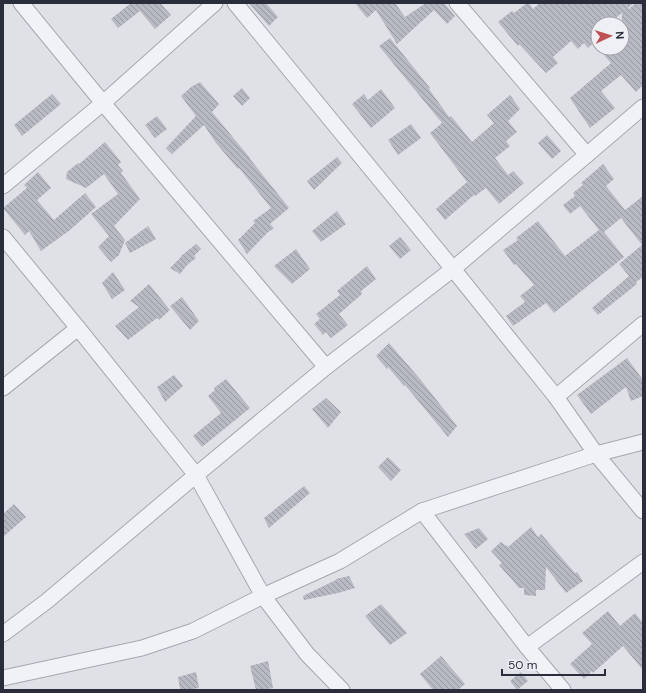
<svg xmlns="http://www.w3.org/2000/svg" width="646" height="693" font-family="'DM Sans',sans-serif">
<defs>
<pattern id="building-back-hatch" width="6" height="6" patternUnits="userSpaceOnUse"><rect width="6" height="6" fill="#b7bac3"/><path d="M-1 5l2 2M0 0l6 6M5-1l2 2" fill="none" stroke="#9598a0"/></pattern>
</defs>
<rect width="100%" height="100%" fill="#dfe1e7"/>
<g fill="url(#building-back-hatch)">
<path d="M131 3H160L171 15 155 29 140 11 118 28 111 19Z"/>
<path d="M249 3H266L278 17 269 26Z"/>
<path d="M355 3H395L405 17 426 3H444L455 16 447 24 434 10 397 44 376 10 367 18Z"/>
<path d="M527 3H529L533 9 540 3H634L628 8 629 9 636 3H643V85L636 92 621 75 601 91 615 108 590 128 570 98 611 63 598 48H622V13L607 24H598V39L588 48 584 43 578 49 571 41 553 57 558 63 546 73 519 44 518 46 498 22 512 11 514 13Z"/>
<path d="M390 38 430 88 429 89 449 117 451 116 472 142 494 123 487 115 510 95 520 109 508 121 517 132 506 141 510 146 495 158 508 175 513 171 524 183 499 204 486 188 475 196 474 195 445 220 436 209 467 182 430 133 442 123 379 46Z"/>
<path d="M200 82 219 104 212 112 250 158V159L289 208 270 224 274 228 267 233 247 254 238 240 255 223 253 221 271 208 239 168 238 169 216 143 204 125 172 154 166 148 196 116 181 96 191 87Z"/>
<path d="M242 88 250 98 242 106 233 96Z"/>
<path d="M381 89 395 108 371 128 352 104 364 94 368 100Z"/>
<path d="M52 94 61 104 22 136 14 125Z"/>
<path d="M157 116 167 129 155 138 145 125Z"/>
<path d="M411 124 421 138 398 155 388 140Z"/>
<path d="M547 135 561 151 552 159 538 143Z"/>
<path d="M105 142 121 162 118 165 123 171 121 173 140 199 114 226 125 240 119 255 111 262 98 247 109 236 91 214 118 194 104 174 86 188 66 179 67 172 78 163 79 164Z"/>
<path d="M337 157 342 163 314 190 307 181Z"/>
<path d="M603 164 614 179 606 186 625 210 643 196V277L636 282 637 284 598 315 592 308 629 276 619 264 642 245 621 218 604 232 624 257 554 313 546 303 513 326 506 316 525 302 520 296 534 285 516 264 514 265 503 250 518 240 516 238 538 221 565 256 599 230 580 206 570 214 563 205 575 196 573 193 583 185 581 183Z"/>
<path d="M38 172 51 188 37 200 54 220 85 193 96 207 70 230 41 251 29 231 25 235 3 208 27 188 24 185Z"/>
<path d="M337 211 346 224 321 242 312 231Z"/>
<path d="M148 226 156 239 130 253 125 243Z"/>
<path d="M400 237 411 250 400 259 389 246Z"/>
<path d="M196 244 201 249 194 256 196 258 187 265 180 274 170 268 181 257V256Z"/>
<path d="M296 249 310 269 292 284 274 266Z"/>
<path d="M367 266 376 279 361 291 362 294 339 314 348 325 331 338 326 332 323 335 314 324 320 319 316 314 340 295 337 291Z"/>
<path d="M113 272 125 290 112 299 102 283Z"/>
<path d="M149 284 170 310 159 320 157 318 128 340 115 326 139 307 130 301Z"/>
<path d="M182 297 199 321 190 330 170 306Z"/>
<path d="M389 343 420 379 457 426 448 437 405 385 404 386 388 367 387 369 376 356Z"/>
<path d="M627 358 643 380V396L631 401 626 387 591 414 577 395Z"/>
<path d="M174 375 183 386 165 402 157 387Z"/>
<path d="M226 379 250 408 202 447 193 436 221 413 208 396 215 390 214 388Z"/>
<path d="M326 398 341 412 328 428 312 409Z"/>
<path d="M388 457 401 470 391 481 378 467Z"/>
<path d="M304 486 310 493 269 528 264 518Z"/>
<path d="M14 504 26 517 3 537V514Z"/>
<path d="M531 527 538 537 541 534 575 573 577 572 583 581 566 593 546 567 545 590H536V596L524 595V588H519L499 565 502 563 491 551 501 542 506 546 507 545 508 547Z"/>
<path d="M479 528 488 539 476 549 464 534Z"/>
<path d="M349 576 355 588 338 593 304 600 303 596 336 580V579Z"/>
<path d="M381 604 407 633 390 645 365 616Z"/>
<path d="M608 611 620 626 635 613 643 623V670L623 646 593 673 592 671 584 679 570 664 592 644 582 633Z"/>
<path d="M441 656 465 684 458 690H433L420 674Z"/>
<path d="M268 661 273 688 262 690H256L250 666Z"/>
<path d="M196 672 199 688 186 690H180L178 677Z"/>
<path d="M521 672 528 681 517 690 510 681Z"/>
</g>
<g fill="none" stroke-linecap="round" stroke-linejoin="round">
<g stroke="#a5a8b0" stroke-width="17">
<g id="street">
<path d="M21 3 103 103 326 367"/>
<path d="M235 3 453 269 556 397 596 454 643 511"/>
<path d="M457 3 587 155"/>
<path d="M3 186 103 103 215 3"/>
<path d="M3 237 78 328 196 475 263 596 307 654 342 690"/>
<path d="M3 388 78 328"/>
<path d="M556 397 643 324"/>
<path d="M422 511 527 647 563 690"/>
<path d="M3 634 47 601 196 475 326 367 453 269 643 107"/>
<path d="M527 647 643 562"/>
<path d="M3 678 142 648 193 631 263 596 340 561 422 511 596 454 643 442"/>
</g>
</g>
<use href="#street" stroke="#f1f2f5" stroke-width="15"/>
</g>
<rect width="646" height="693" fill="none" stroke="#2a2e3c" stroke-width="8"/>
<g transform="translate(610 36) rotate(86)"><circle r="19" fill="#eef0f5" stroke="#a0a2ab"/>
<path d="M0-3L7 15L0 10L-7 15Z" fill="#bf5053"/>
<text y="-6" font-size="11" font-weight="bold" text-anchor="middle" fill="#2a2e3c">N</text>
</g>
<path d="M502 669v6h103v-6" fill="none" stroke="#2a2e3c" stroke-width="2"/>
<text x="508" y="669" font-size="12" fill="#2a2e3c" stroke="#eef0f5" stroke-width="3" paint-order="stroke">50 m</text>
</svg>
